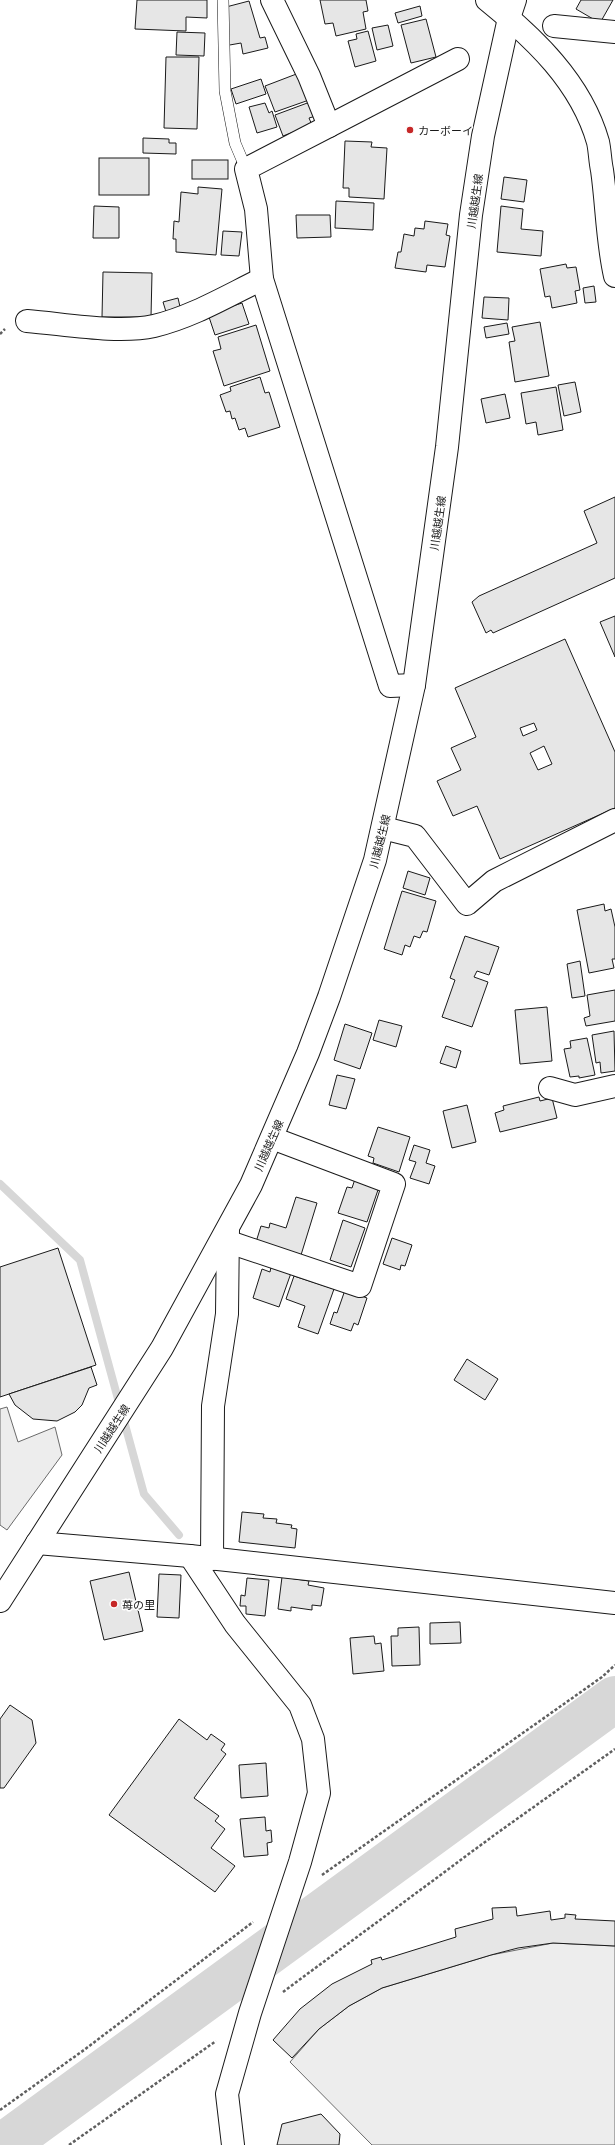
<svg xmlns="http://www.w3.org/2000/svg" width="615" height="2145" font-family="Georgia,'Noto Sans JP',serif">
<rect width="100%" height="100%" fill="#fff"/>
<g fill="#ededed" stroke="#6a6a6a">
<path d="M7 1407 18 1442 55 1427 62 1455 7 1530 0 1525V1409Z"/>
<path d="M553 1943 615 1946V2145H372L290 2062 319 2029 349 2006 382 1988 491 1955Z"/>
</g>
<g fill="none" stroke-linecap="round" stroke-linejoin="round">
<path stroke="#d7d7d7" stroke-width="8" d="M0 1184 80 1260 144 1494 179 1535"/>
<path stroke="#d7d7d7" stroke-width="46" d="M4 2145 615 1699"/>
</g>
<g fill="#e6e6e6" stroke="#1a1a1a" fill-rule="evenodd">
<path d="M137 0H207V18L186 17V31L135 29Z"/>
<path d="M320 0H366L368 11 363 12 366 29 336 36 333 23 325 24Z"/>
<path d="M581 0H613L600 23 576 9Z"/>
<path d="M249 1 260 38 265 37 268 48 243 54 241 43 224 46 226 7Z"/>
<path d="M420 6 422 16 398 23 395 13Z"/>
<path d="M426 19 436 57 411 63 401 25Z"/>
<path d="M388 25 393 46 377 50 372 28Z"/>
<path d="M368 31 376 61 355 67 348 41 357 39 356 34Z"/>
<path d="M177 32 205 33 204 56 176 55Z"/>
<path d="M166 57H199L197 129 164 128Z"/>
<path d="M299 73 309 100 275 112 265 86Z"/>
<path d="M261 79 266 94 236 104 231 89Z"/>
<path d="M310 102 316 116 309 118 312 125 283 136 275 115Z"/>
<path d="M265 103 269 113 272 111 277 127 257 133 249 107Z"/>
<path d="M143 138 169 139V143H176V154L143 153Z"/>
<path d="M345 141 372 142 371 147 387 148 384 199 349 197V188H343Z"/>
<rect x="99" y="158" width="50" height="37"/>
<rect x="192" y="160" width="36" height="19"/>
<path d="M504 177 527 180 524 202 501 199Z"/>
<path d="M198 187 222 189 216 255 176 252V239H173L174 221 179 222 181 192 198 194Z"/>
<path d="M336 201 374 203 373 230 335 228Z"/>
<path d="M94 206 119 207V238H93Z"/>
<path d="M501 206 523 209 521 229 543 231 541 256 497 252Z"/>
<path d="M296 215H330L331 237 297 238Z"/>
<path d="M425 221 448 224 446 235 450 236 445 267 427 265 426 272 395 268 398 252H401L404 234 414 236 415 228 424 229Z"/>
<path d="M223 231 242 232 239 256 221 255Z"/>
<path d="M566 264 567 268 576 267 580 290 575 291 577 303 552 308 550 296 545 297 540 269Z"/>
<path d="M103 272 152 273 151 317H102Z"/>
<path d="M594 286 596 302 585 303 583 288Z"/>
<path d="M484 297 509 298 508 320 482 318Z"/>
<path d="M178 298 181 311 167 315 163 302Z"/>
<path d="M242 303 249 324 215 335 208 314Z"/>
<path d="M540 322 549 376 515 382 509 342 515 341 512 327Z"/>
<path d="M507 323 509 334 486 338 484 327Z"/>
<path d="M256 325 270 371 224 386 213 351 221 349 218 337Z"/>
<path d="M260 377 265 393 269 392 280 427 248 437 245 428 239 430 235 418 232 419 230 411 226 412 220 395 231 391 230 387Z"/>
<path d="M575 382 581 412 564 416 558 385Z"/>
<path d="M556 387 563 430 538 435 536 422 526 424 521 393Z"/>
<path d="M505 394 510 418 486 423 481 399Z"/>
<path d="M615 497V578L493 633 491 630 486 633 472 602 479 596 597 543 584 511Z"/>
<path d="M615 616V657L600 622Z"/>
<path d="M565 639 615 752V808L500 859 477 806 453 816 437 781 461 770 451 748 476 737 455 688ZM534 723 537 730 523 736 520 728ZM544 746 552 764 538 770 530 753Z"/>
<path d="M408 871 430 878 425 895 403 888Z"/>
<path d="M402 891 436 901 427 932 423 931 420 938 414 936 410 947 405 945 402 955 384 949Z"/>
<path d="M604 904 605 911 611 909 615 927V959H612L614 968 589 973 577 910Z"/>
<path d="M465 936 499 947 489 975 477 971 474 977 488 982 472 1027 442 1017 455 980 450 978Z"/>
<path d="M580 961 585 996 572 998 567 964Z"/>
<path d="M615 990V1021L586 1026 584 1018 590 1016 587 995Z"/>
<path d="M547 1007 552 1061 520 1064 515 1010Z"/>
<path d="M379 1020 402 1026 396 1047 373 1040Z"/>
<path d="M345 1024 372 1033 360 1069 334 1060Z"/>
<path d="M614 1031 615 1071 601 1073 600 1062 596 1063 592 1035Z"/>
<path d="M587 1038 595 1075 579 1078V1076L570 1077 564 1049 571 1048 570 1041Z"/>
<path d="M446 1046 461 1051 456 1068 440 1063Z"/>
<path d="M337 1075 355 1079 346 1109 329 1105Z"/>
<path d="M539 1097 540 1101 552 1098 557 1118 500 1132 495 1113 504 1110 503 1106Z"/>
<path d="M467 1105 476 1142 452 1148 443 1111Z"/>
<path d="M378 1127 410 1137 399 1172 373 1163 374 1158 368 1156Z"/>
<path d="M414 1145 430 1150 426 1163 435 1166 429 1184 410 1178 416 1162 409 1160Z"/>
<path d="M355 1179 379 1187 367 1222 338 1213 347 1187 352 1188Z"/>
<path d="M296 1197 317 1203 301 1255 256 1242 261 1226 269 1228 270 1223 286 1228Z"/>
<path d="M343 1220 365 1228 351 1267 330 1260Z"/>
<path d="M392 1238 412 1245 405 1266 401 1265 400 1270 383 1264Z"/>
<path d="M58 1248 96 1365 0 1397V1267Z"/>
<path d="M271 1267 291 1273 279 1307 253 1298 262 1269 270 1272Z"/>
<path d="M294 1276 334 1289 318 1334 298 1327 305 1306 286 1299Z"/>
<path d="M345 1290 367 1298 358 1325 354 1323 351 1331 330 1324 334 1312 337 1313Z"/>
<path d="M467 1359 498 1379 485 1400 454 1380Z"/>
<path d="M91 1367 97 1385 89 1388 82 1405 75 1412 57 1421 33 1419 15 1405 9 1394Z"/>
<path d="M242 1512 264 1514 263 1518 277 1519 276 1523 292 1525 291 1528 297 1529 295 1548 239 1542Z"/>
<path d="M129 1572 143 1631 104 1640 90 1581Z"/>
<path d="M159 1574 181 1575 179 1618 157 1617Z"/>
<path d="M282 1577 309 1581 308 1585 324 1588 321 1606 312 1605V1610L291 1607V1611L278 1609Z"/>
<path d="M247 1578 269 1580 265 1616 246 1614V1606H240L241 1595 245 1596Z"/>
<path d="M460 1622 461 1643 430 1644V1623Z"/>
<path d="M419 1627 420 1665 392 1666 391 1636H398V1628Z"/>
<path d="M374 1636 375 1644 381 1643 384 1671 353 1674 350 1638Z"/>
<path d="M10 1705 32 1720 36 1743 4 1788H0V1719Z"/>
<path d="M179 1719 207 1740 211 1734 225 1744 221 1750 226 1754 194 1798 219 1816 215 1821 225 1829 211 1848 235 1866 215 1892 109 1815Z"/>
<path d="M266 1763 268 1796 241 1798 239 1765Z"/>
<path d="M265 1817 266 1831 271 1830 272 1842 267 1843 268 1855 244 1857 240 1819Z"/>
<path d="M516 1907 517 1916 550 1911 551 1920 565 1918V1914L576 1915 575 1919 615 1921V1946L553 1943 518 1948 491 1955 382 1988 349 2006 319 2029 292 2058 273 2040 300 2009 332 1984 372 1964 371 1960 381 1957 382 1960 456 1937 455 1929 493 1919 492 1908Z"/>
<path d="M321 2114 340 2134 339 2145H277L282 2124Z"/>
</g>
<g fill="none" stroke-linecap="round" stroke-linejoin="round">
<g stroke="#1a1a1a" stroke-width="12">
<path id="service" d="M223 0 225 91 235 143 246 169"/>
</g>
<g stroke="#1a1a1a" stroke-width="24">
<g id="minor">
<path d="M272 0 309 76 329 126 458 59"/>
<path d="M554 26 615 32"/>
<path d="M329 126 246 169 256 209 262 279 390 686 414 685"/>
<path d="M27 321C65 324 118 334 154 326 192 317 227 296 262 279"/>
<path d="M383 828 415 836 467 904 494 881 615 820"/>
<path d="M550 1088 575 1095 615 1086"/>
<path d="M229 1242 360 1286 394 1184 272 1138"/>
<path d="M37 1543 190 1556 615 1603"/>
<path d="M190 1556 235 1624 300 1705 313 1739 319 1793 300 1862 250 2013 227 2094 233 2145"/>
<path d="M212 1559 213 1406 227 1314 228 1229"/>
</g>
</g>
<g stroke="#1a1a1a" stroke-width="24">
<path id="tertiary" d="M487 0C534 38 581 82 598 142 600 151 600 161 602 170 607 205 607 241 615 276"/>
</g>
<g stroke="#1a1a1a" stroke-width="24">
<path id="secondary" d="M0 1601 162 1348 251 1185 308 1053 329 997 375 860 414 685 447 447 471 215 483 136 509 18 515 0"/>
</g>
<g stroke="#5f5f5f" stroke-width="2.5" stroke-dasharray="3 2" stroke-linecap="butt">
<path d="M0 334 5 329"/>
<path d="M322 1875 602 1677 615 1665"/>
<path d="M283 1992 493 1836 615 1749"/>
<path d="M0 2110 84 2050 253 1922"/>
<path d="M69 2145 216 2041"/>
</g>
<use href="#service" stroke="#fff" stroke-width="11"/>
<use href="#minor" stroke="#fff" stroke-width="22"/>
<use href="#tertiary" stroke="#fff" stroke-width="22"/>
<use href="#secondary" stroke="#fff" stroke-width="22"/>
</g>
<g fill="#c62828" stroke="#fff" stroke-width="1.5">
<circle cx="410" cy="130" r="4"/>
<circle cx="114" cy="1604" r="4"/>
</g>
<g text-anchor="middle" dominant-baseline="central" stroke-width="3" stroke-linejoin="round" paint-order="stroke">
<g font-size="11" fill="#1a1a1a" stroke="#fff" text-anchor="start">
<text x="418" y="130">カーボーイ</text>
<text x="122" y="1604">苺の里</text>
</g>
<g font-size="11" fill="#1a1a1a" stroke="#fff">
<text transform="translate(474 201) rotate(-82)">川越越生線</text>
<text transform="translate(437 523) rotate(-82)">川越越生線</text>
<text transform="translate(379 841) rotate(-76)">川越越生線</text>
<text transform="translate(268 1145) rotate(-66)">川越越生線</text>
<text transform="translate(111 1428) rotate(-57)">川越越生線</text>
</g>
</g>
</svg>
